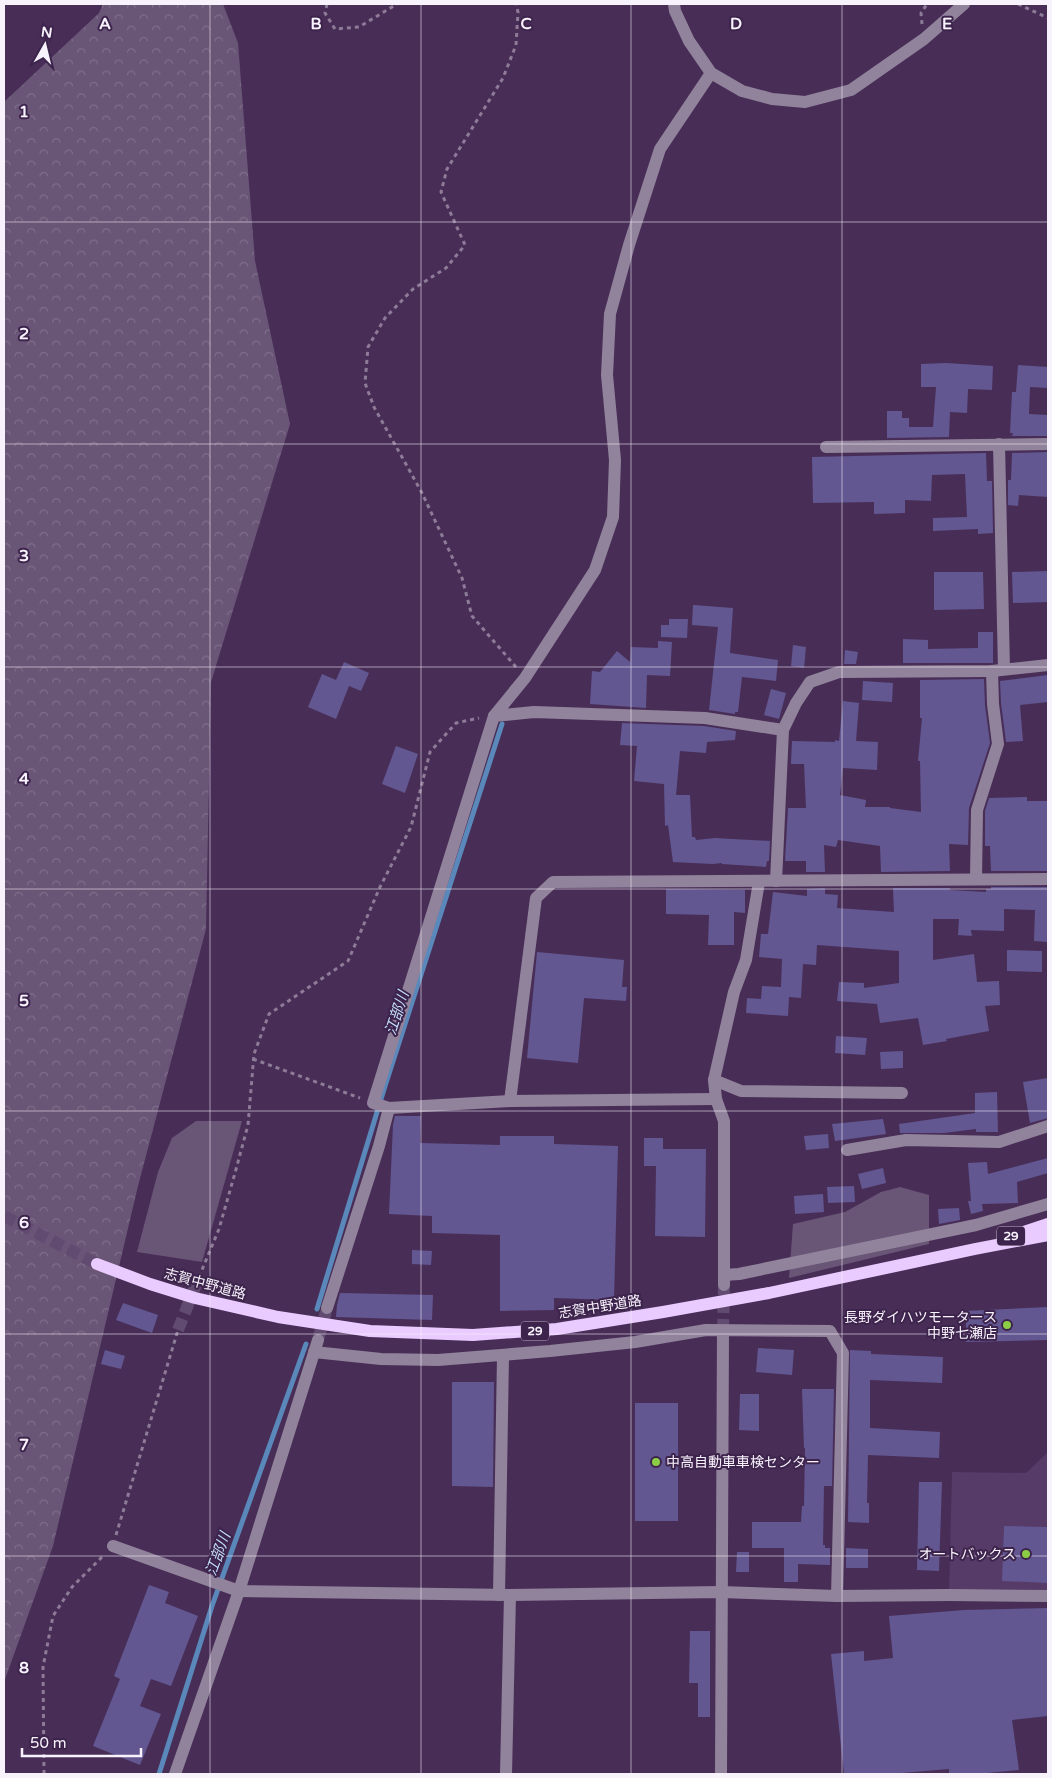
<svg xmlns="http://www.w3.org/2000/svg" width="1052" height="1778" font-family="'Varela Round','Noto Sans JP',sans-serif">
<defs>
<pattern id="forest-crowns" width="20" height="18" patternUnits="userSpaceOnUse" patternTransform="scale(1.25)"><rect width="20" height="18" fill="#695576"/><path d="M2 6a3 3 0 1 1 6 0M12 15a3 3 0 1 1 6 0" fill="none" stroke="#7f6e8a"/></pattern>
</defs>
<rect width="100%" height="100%" fill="#482e57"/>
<path fill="#563a67" d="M1048 1452V1596L949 1595 952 1472 1026 1473Z"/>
<g fill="#695576">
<path d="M196 1121H242L202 1262 137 1252 158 1172 172 1138Z"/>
<path d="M900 1187 929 1195V1244L789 1278 793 1224 845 1212 881 1192Z"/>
</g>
<path fill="url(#forest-crowns)" d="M103 4H223L238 43 255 261 290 424 211 682 206 929 138 1186 53 1546 4 1682V102L99 13Z"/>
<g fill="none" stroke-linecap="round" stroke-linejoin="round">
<g stroke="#5a88ba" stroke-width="5">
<path d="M317 1309 385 1086 502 724"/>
<path d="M159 1774 212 1606 306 1344"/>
</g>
</g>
<g fill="#625791">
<path d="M946 363 993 366 992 390 968 389 967 413 950 412 949 437 887 438V411H902V418H909V427H933L936 387H921V364Z"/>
<path d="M1018 365 1048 367V388L1030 387 1029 414 1048 415V436H1012L1013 433H1010L1012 392H1016Z"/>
<path d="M1048 452V497L1019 495 1018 506 1008 505V480H1011L1012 453Z"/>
<path d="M986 453 987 481H992L993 533 978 534V529L933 531V518L967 517 965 474 932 475 931 501 905 500V513L874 514V502L813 503 812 457Z"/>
<path d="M1048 571V602L1013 603 1012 572Z"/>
<path d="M934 572H983L984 609 934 610Z"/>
<path d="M693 605 733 608 730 653 778 660 776 681 742 677 738 712H735V714L709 710 718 627 692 625Z"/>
<path d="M669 619H688L687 638 661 637V625H669Z"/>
<path d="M978 632H993V663H903V639L928 640V649L978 648Z"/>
<path d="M658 641 672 642 670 676 647 675 646 708 590 704 592 671 600 672 617 651 630 662 631 647 658 648Z"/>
<path d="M793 645 806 647 804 668 791 666Z"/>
<path d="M845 650 858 652 856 664H844Z"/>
<path d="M344 662 369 673 361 691 349 686 336 719 308 707 322 674 336 680Z"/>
<path d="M1048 675V702L1020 705 1023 741 1006 742 1001 703 1000 681Z"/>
<path d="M984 679 985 705 990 743 969 808 968 845 949 844 950 871 881 872 880 846 838 840 836 847 824 845 825 872H806V861H785L788 808H806L804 764H791L792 741 835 742V740L839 741 843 701 859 703 856 741 878 742 877 770 843 768 840 795 866 800 865 807H890V808L921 812 920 761H918L922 718H920V680Z"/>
<path d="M863 681 893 683 892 702 862 700Z"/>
<path d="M771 689 786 693 779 719 764 715Z"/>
<path d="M622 723 704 726 736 731 735 740 707 742 706 753 680 751 676 795H690L692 837H695L696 840 715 838 770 841 769 861H767L766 867 722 864V863L713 864 673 862 668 825 665 826 664 784 634 781 637 746 620 745Z"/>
<path d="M396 746 418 754 405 793 382 784Z"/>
<path d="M1027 797V801H1048V871H991L990 846H985V811L989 798Z"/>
<path d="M991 887H1048V942L1034 941 1035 910 1004 909V931L971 930 972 936 958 935 959 919H933V960L974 954 977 982 999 981 1000 1005 985 1006 989 1031 946 1039 947 1041 923 1045 918 1018 880 1023 877 1004 837 1001 839 982 864 983V988L899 983V951L817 945 816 965 803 964 801 998 789 997 788 1016 746 1013 747 998 761 999 762 986 781 987 782 959 759 957 761 934H768L773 892 807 896V889L825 888V894L838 895 837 908 894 912 893 888H950V890L986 892V889H991Z"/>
<path d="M666 889 745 890V913L734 912V945H708L709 915 666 914Z"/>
<path d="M1007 950 1042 951V972L1007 971Z"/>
<path d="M537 952 624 960 622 987H627L626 1001 584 998 578 1063 527 1058Z"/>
<path d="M836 1036 867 1038 865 1055 835 1053Z"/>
<path d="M903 1051V1068L881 1069 880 1052Z"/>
<path d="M1048 1078V1118L1030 1123 1023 1082Z"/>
<path d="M997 1092 998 1132H976V1129L944 1133H900L899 1124 975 1113V1093Z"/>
<path d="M395 1116H421L420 1143 500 1145V1136H554V1144L618 1146 614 1300 554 1298V1310L500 1311V1235L432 1233V1216L389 1214 393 1125Z"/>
<path d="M883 1119 886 1134 835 1141 832 1124Z"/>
<path d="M828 1134 829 1148 806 1150 804 1136Z"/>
<path d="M644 1138H663V1149H706L705 1237 655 1236 656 1166H644Z"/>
<path d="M1048 1158V1173L1017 1182 1018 1203 982 1204 983 1211 971 1214 968 1201H971L968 1163 987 1162 988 1174Z"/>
<path d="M883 1168 886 1183 862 1189 858 1174Z"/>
<path d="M854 1186 855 1202 828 1203 827 1187Z"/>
<path d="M823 1194 824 1212 795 1214 794 1196Z"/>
<path d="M959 1208 960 1220 939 1224 938 1209Z"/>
<path d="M412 1250 432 1251 431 1265 412 1264Z"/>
<path d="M340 1293 433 1295 432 1320 336 1317 337 1305Z"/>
<path d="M123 1303 158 1315 152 1333 116 1320Z"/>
<path d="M1048 1307V1340L966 1342V1311Z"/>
<path d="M758 1348 794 1350 792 1375 756 1372Z"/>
<path d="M105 1350 125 1356 121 1369 101 1364Z"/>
<path d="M850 1350 871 1351V1354L943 1357 942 1383 870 1380V1428L940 1432 939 1458 868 1455 867 1503H869V1523L848 1522Z"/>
<path d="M452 1382H494L493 1487 452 1486Z"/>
<path d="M802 1389H834L832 1486H824L823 1545H825V1548H830V1565L798 1564V1582H784V1548H752V1522H801L802 1506H804L805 1448H804Z"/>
<path d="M740 1394H759V1431L739 1430Z"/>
<rect x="635" y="1403" width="43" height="118"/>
<path d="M919 1482H942L939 1571 917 1570Z"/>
<path d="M1004 1526 1048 1527V1583L1002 1581Z"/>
<path d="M846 1548 868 1549V1568H846Z"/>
<path d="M737 1552H749V1572H736Z"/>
<path d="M149 1585 169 1592 165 1603 198 1616 171 1686 151 1679 140 1706 161 1714 140 1765 93 1746 120 1679 114 1676Z"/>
<path d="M1048 1608V1716L1012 1720 1019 1770 977 1774H949V1769L890 1774H844L831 1654 864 1651V1661L893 1658 889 1616 964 1610Z"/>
<path d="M690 1631H710V1717H698V1683H689Z"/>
</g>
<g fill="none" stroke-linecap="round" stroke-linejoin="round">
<g stroke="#624b70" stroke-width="12" stroke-dasharray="12 6" stroke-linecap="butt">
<path d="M178 1330 199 1277"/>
<path d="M723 1331 724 1285"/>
<path d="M318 1340 327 1308"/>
</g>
<path stroke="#624b70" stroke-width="12" stroke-dasharray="12 6" stroke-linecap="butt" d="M4 1216 97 1264"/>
<g stroke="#8d7b98" stroke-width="3" stroke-dasharray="4 4" stroke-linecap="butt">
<path d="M327 4 325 13 335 29 359 27 397 4"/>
<path d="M1018 4 1048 18"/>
<path d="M4 5V4"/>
<path d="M922 24 921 13 927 4"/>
<path d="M516 667 472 616 462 578 422 493 374 407 365 383 368 347 385 318 413 289 446 268 465 245 441 192 447 169 503 78 516 45 518 12 516 4"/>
<path d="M253 1059 360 1098"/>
<path d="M199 1277 219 1229 235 1173 248 1125 254 1054 269 1014 348 961 380 887 411 827 430 752 456 723 479 718"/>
<path d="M116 1535 178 1330"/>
<path d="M44 1774 43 1667 53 1616 72 1587 104 1555"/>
</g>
<g stroke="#92839c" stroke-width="12">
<path d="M674 4 675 11 689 41 711 73 742 91 772 99 805 102 851 90 924 39 964 4"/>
<path d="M999 444 1004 669"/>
<path d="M826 447 1048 444"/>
<path d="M494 716 534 712 705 718 783 730"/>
<path d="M976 879 977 810 998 744 993 704 992 671"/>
<path d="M776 881 783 730 796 703 810 682 839 672 992 671 1048 665"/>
<path d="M714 1080 741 1091 902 1093"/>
<path d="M510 1101 536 898 553 882 1048 879"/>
<path d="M389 1108 510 1101 716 1099"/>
<path d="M847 1150 906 1140 999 1142 1048 1126"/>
<path d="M724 1275 739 1274 976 1225 1048 1204"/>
<path d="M724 1285V1121L716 1099 714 1080 734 992 746 960 759 882"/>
<path d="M327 1308 379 1146 389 1108 373 1103 494 716 525 678 595 570 613 517 615 460 607 375 610 314 629 245 660 149 711 73"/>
<path d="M314 1352 381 1359 438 1360 550 1351 635 1342 706 1330 830 1331 843 1353 837 1596"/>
<path d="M113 1546 239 1591 510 1595 721 1592 837 1596 949 1595 1048 1596"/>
<path d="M499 1595 503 1356"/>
<path d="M175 1774 239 1591 318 1340"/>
<path d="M506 1774 510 1595"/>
<path d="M721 1774 723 1331"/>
</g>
<g stroke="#eacbff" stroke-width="12">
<path d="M1015 1235 1048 1224"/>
<path d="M97 1264 150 1284 195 1298 278 1317 370 1331 473 1335 557 1329 663 1312 769 1293 975 1249 1048 1235"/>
</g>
</g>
<path fill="none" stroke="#f8f2fc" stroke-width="1" stroke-opacity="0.55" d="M210 4V1774M421 4V1774M631 4V1774M842 4V1774M4 222H1048M4 444H1048M4 667H1048M4 889H1048M4 1111H1048M4 1334H1048M4 1556H1048"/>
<g fill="#8bce46" stroke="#3d244c" stroke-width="2">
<circle cx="1007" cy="1325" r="5"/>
<circle cx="656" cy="1462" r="5"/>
<circle cx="1026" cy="1554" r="5"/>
</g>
<g text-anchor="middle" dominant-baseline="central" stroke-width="4" stroke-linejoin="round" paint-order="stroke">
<g fill="#3d244c" stroke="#c0b4c7" stroke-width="1">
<rect x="997" y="1226.5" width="28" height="19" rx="4"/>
<rect x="521" y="1321.5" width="28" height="19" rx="4"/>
</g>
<g font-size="12" font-weight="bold" fill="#f8f2fc">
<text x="1011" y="1236">29</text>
<text x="535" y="1331">29</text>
</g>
<g font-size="14" fill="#f8f2fc" stroke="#3d244c">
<text transform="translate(205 1284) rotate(15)">志賀中野道路</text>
<text transform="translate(600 1307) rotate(-9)">志賀中野道路</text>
</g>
<g font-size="14" fill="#f8f2fc" stroke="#3d244c" text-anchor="end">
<text x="997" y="1317">長野ダイハツモータース<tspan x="997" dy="16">中野七瀬店</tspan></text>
<text x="666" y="1462" text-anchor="start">中高自動車車検センター</text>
<text x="1016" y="1554">オートバックス</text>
</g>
<g font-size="15" font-style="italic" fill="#c3ddfa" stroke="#3d244c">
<text transform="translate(397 1013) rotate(-72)">江部川</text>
<text transform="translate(218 1554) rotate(-70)">江部川</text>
</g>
</g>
<g font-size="16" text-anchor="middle" font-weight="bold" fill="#f8f2fc" stroke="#3d244c" stroke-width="4" stroke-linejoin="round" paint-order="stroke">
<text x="105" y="29">A</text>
<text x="316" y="29">B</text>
<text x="526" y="29">C</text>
<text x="736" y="29">D</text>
<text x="947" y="29">E</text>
<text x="24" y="117">1</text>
<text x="24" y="339">2</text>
<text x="24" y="561">3</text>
<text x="24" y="784">4</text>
<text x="24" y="1006">5</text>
<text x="24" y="1228">6</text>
<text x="24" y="1450">7</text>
<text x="24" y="1673">8</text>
</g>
<rect width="1052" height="1778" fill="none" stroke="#f8f2fc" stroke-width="10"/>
<g transform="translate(45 45) rotate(8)" stroke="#3d244c" stroke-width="4" paint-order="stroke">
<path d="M0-4L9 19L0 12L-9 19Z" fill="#f8f2fc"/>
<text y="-8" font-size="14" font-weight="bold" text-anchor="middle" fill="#f8f2fc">N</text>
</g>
<path d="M22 1748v8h119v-8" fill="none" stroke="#f8f2fc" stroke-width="2.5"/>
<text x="30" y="1748" font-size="15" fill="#f8f2fc" stroke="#3d244c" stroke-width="4" paint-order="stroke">50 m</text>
</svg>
